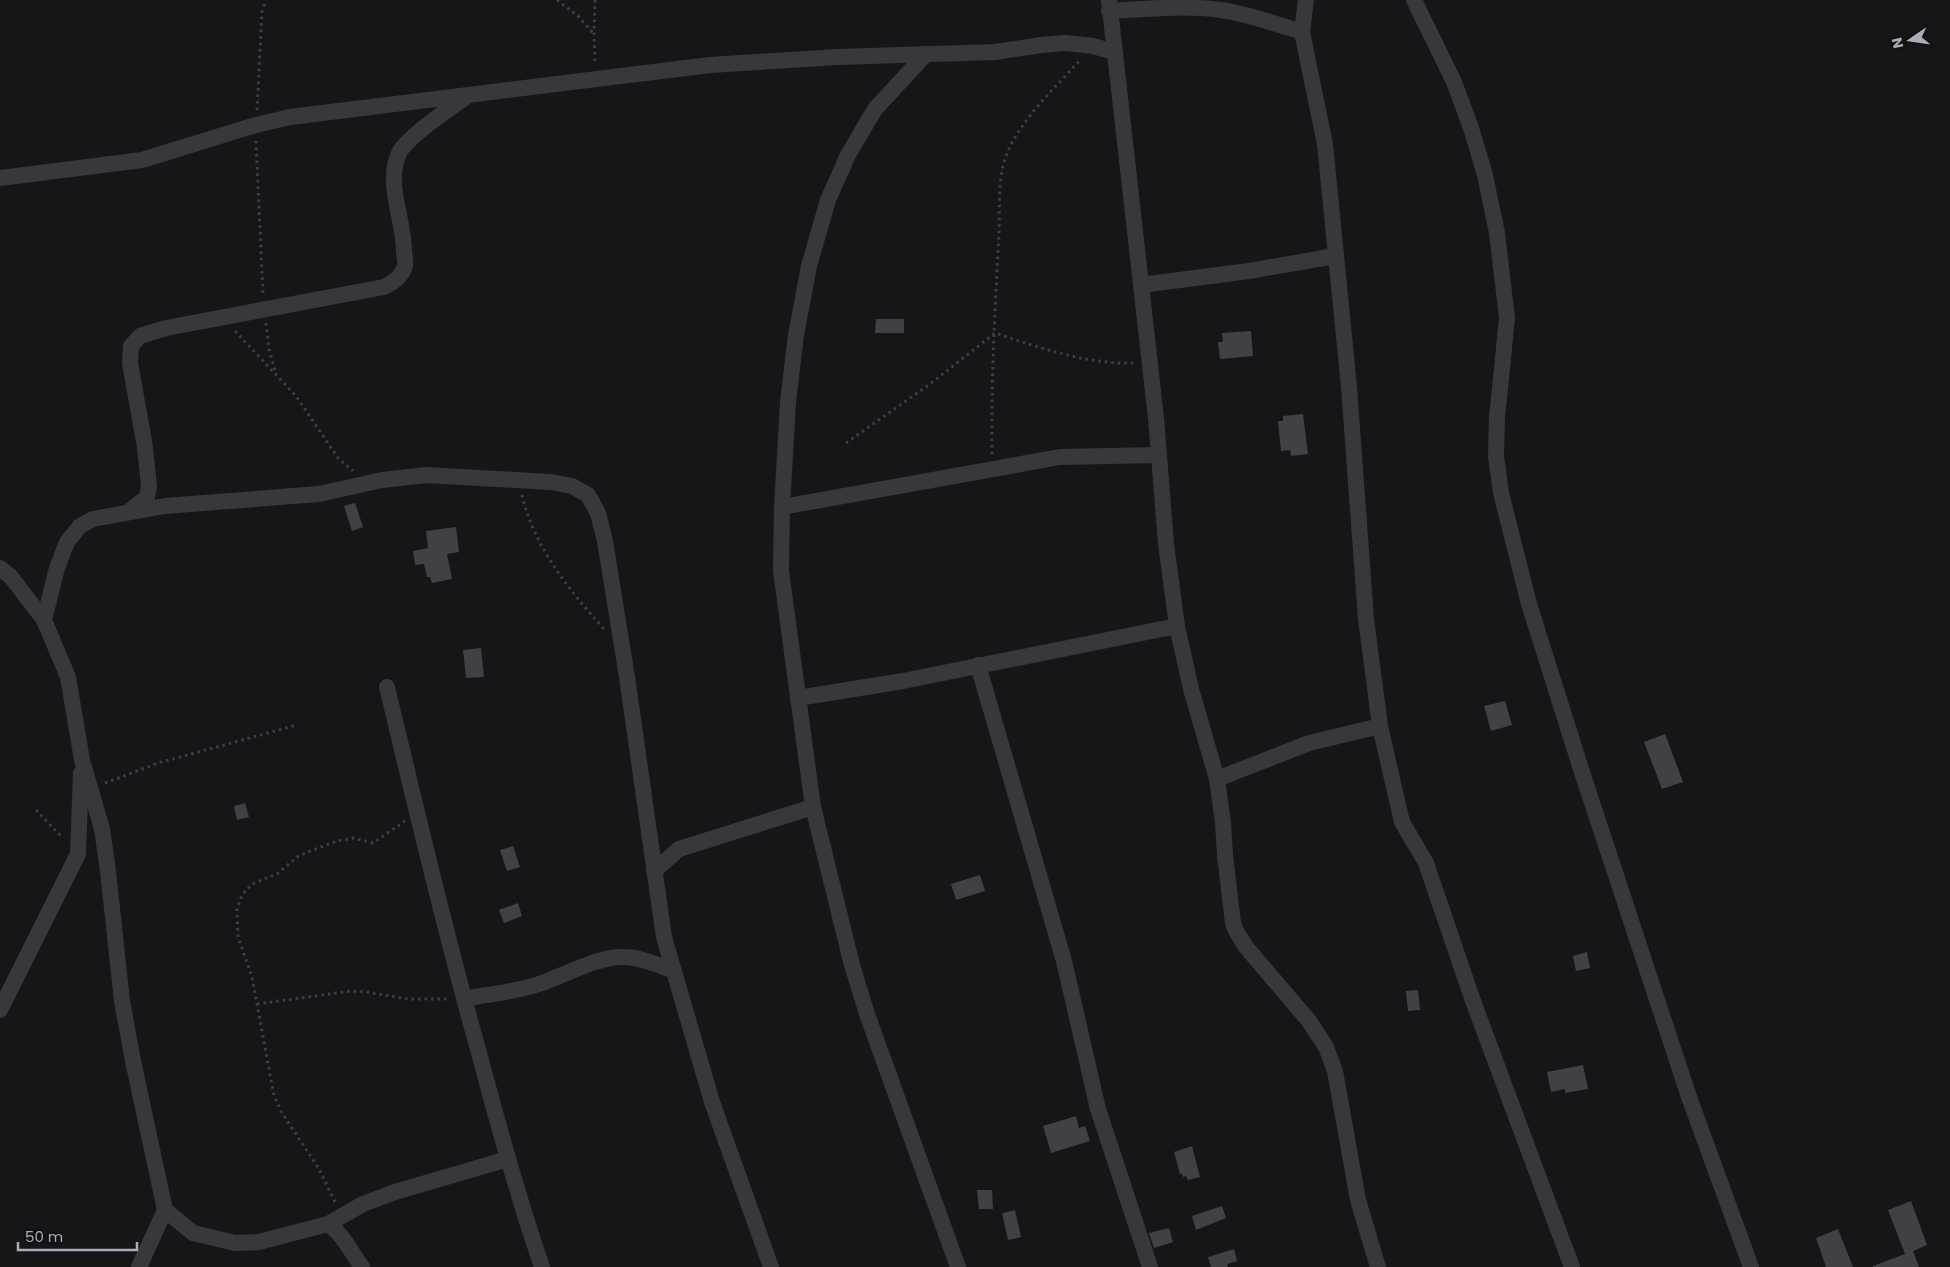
<svg xmlns="http://www.w3.org/2000/svg" width="1950" height="1267" font-family="Poppins,sans-serif">
<rect width="100%" height="100%" fill="#161618"/>
<g fill="#404145">
<path d="M876 319H904V333H875Z"/>
<path d="M1251 331 1253 356 1220 359 1218 342H1223L1222 333Z"/>
<path d="M1303 414 1308 454 1291 456 1290 450 1281 451 1278 421H1283V416Z"/>
<path d="M355 503 363 527 352 531 344 506Z"/>
<path d="M456 527 459 552 447 554 452 579 432 583 430 577H427L424 564 415 565 413 551 428 548 426 531Z"/>
<path d="M481 648 484 677 466 678 463 650Z"/>
<path d="M1505 701 1512 725 1491 731 1484 706Z"/>
<path d="M1665 734 1683 782 1662 789 1644 742Z"/>
<path d="M245 803 249 817 237 820 234 806Z"/>
<path d="M513 846 520 867 507 871 500 850Z"/>
<path d="M980 875 985 891 956 900 951 884Z"/>
<path d="M518 903 522 916 504 923 499 910Z"/>
<path d="M1587 952 1590 968 1576 971 1573 956Z"/>
<path d="M1418 990 1420 1010 1408 1011 1406 991Z"/>
<path d="M1583 1065 1588 1089 1565 1093V1089L1551 1092 1547 1072Z"/>
<path d="M1076 1116 1079 1128 1085 1126 1090 1141 1051 1153 1043 1126Z"/>
<path d="M1192 1146 1200 1177 1188 1180 1186 1176 1183 1177 1182 1174H1180L1174 1152Z"/>
<path d="M977 1190H992L993 1209H979Z"/>
<path d="M1911 1201 1927 1245 1913 1251 1919 1267H1873V1266L1905 1254 1888 1210Z"/>
<path d="M1222 1206 1226 1218 1196 1230 1192 1216Z"/>
<path d="M1015 1210 1021 1237 1008 1240 1002 1213Z"/>
<path d="M1169 1228 1173 1242 1154 1248 1149 1233Z"/>
<path d="M1838 1229 1853 1267H1826L1816 1238Z"/>
<path d="M1234 1249 1237 1261 1227 1264 1228 1267H1211L1208 1257Z"/>
</g>
<g fill="none" stroke-linecap="round" stroke-linejoin="round">
<g stroke="#3d3f44" stroke-width="3" stroke-dasharray="2.5 4" stroke-linecap="butt">
<path d="M557 0 579 17 593 33"/>
<path d="M595 0 594 34 595 64"/>
<path d="M257 110 262 11 266 0"/>
<path d="M256 141 263 295"/>
<path d="M266 323 269 349 276 374"/>
<path d="M235 331 296 396 338 458 353 471"/>
<path d="M846 443 930 384 995 333C1041 348 1088 365 1136 363"/>
<path d="M992 454C991 380 995 307 999 234 1000 207 997 176 1008 151 1023 117 1056 87 1081 59"/>
<path d="M522 495C534 547 569 590 604 629"/>
<path d="M105 783 158 763 297 725"/>
<path d="M36 810 63 838"/>
<path d="M257 1004 351 991 366 992 408 999H450"/>
<path d="M335 1202 319 1169 282 1113 274 1096 252 977 238 937 237 909 242 895 252 884 277 874 297 857 308 852 337 841 353 838 373 843 405 821"/>
</g>
<g stroke="#37383d" stroke-width="16">
<path d="M1109 0 1156 418 1166 544 1177 626 1191 689 1217 779 1223 823 1225 855 1233 923 1236 931 1246 947 1309 1021 1326 1047 1335 1071 1358 1200 1378 1267"/>
<path d="M1306 0 1302 32 1325 144 1349 387 1366 619 1380 726 1402 822 1426 863 1473 1001 1572 1267"/>
<path d="M1414 0 1454 82 1471 128 1485 175 1497 233 1507 318 1497 418 1496 456 1501 493 1529 604 1580 766 1689 1097 1751 1267"/>
<path d="M1109 11C1146 9 1184 5 1221 10 1248 14 1276 24 1302 32"/>
<path d="M926 54 875 109 848 155 828 200 809 266 796 335 788 402 782 507 781 571 813 807 852 965 867 1014 958 1267"/>
<path d="M0 178 142 160 256 125 290 117 710 65 838 57 995 52 1041 45 1066 43 1093 46 1114 52"/>
<path d="M1141 285 1249 271 1335 256"/>
<path d="M782 507 1060 457 1158 455"/>
<path d="M131 510 147 497 149 486 145 447 130 363 131 346 140 336 166 328 384 287C393 283 402 276 405 266 406 261 404 255 404 251 404 219 385 184 399 153 407 137 450 108 466 97"/>
<path d="M0 568 11 577 44 620 68 677 82 760 102 829 108 871 122 1001 133 1061 165 1210 139 1267"/>
<path d="M44 620 57 568 67 542 80 526 93 519 165 506 319 494 382 480 426 475 551 482 572 486 588 495 598 513 605 541 627 677 664 937 712 1102 771 1267"/>
<path d="M978 665 1064 961 1098 1109 1150 1267"/>
<path d="M387 687C417 813 447 939 482 1064 500 1132 519 1200 542 1267"/>
<path d="M798 698 903 681 1177 626"/>
<path d="M1217 779 1309 743 1380 726"/>
<path d="M654 871 679 849 813 807"/>
<path d="M464 999C489 994 515 992 539 984 567 975 594 957 624 957 640 957 657 965 672 970"/>
<path d="M0 1010 78 854 81 773"/>
<path d="M165 1210 193 1233 235 1243 259 1242 328 1224 363 1204 395 1192 508 1159"/>
<path d="M328 1224C343 1234 351 1252 362 1267"/>
</g>
</g>
<g transform="translate(1910 40) rotate(257)" stroke="#111113" stroke-width="4" paint-order="stroke">
<path d="M0-4L9 19L0 12L-9 19Z" fill="#a8adb8"/>
<text y="-8" font-size="14" font-weight="bold" text-anchor="middle" fill="#a8adb8">N</text>
</g>
<path d="M18 1242v8h119v-8" fill="none" stroke="#a8adb8" stroke-width="2.5"/>
<text x="25" y="1242" font-size="15" fill="#a8adb8" stroke="#111113" stroke-width="4" paint-order="stroke">50 m</text>
</svg>
